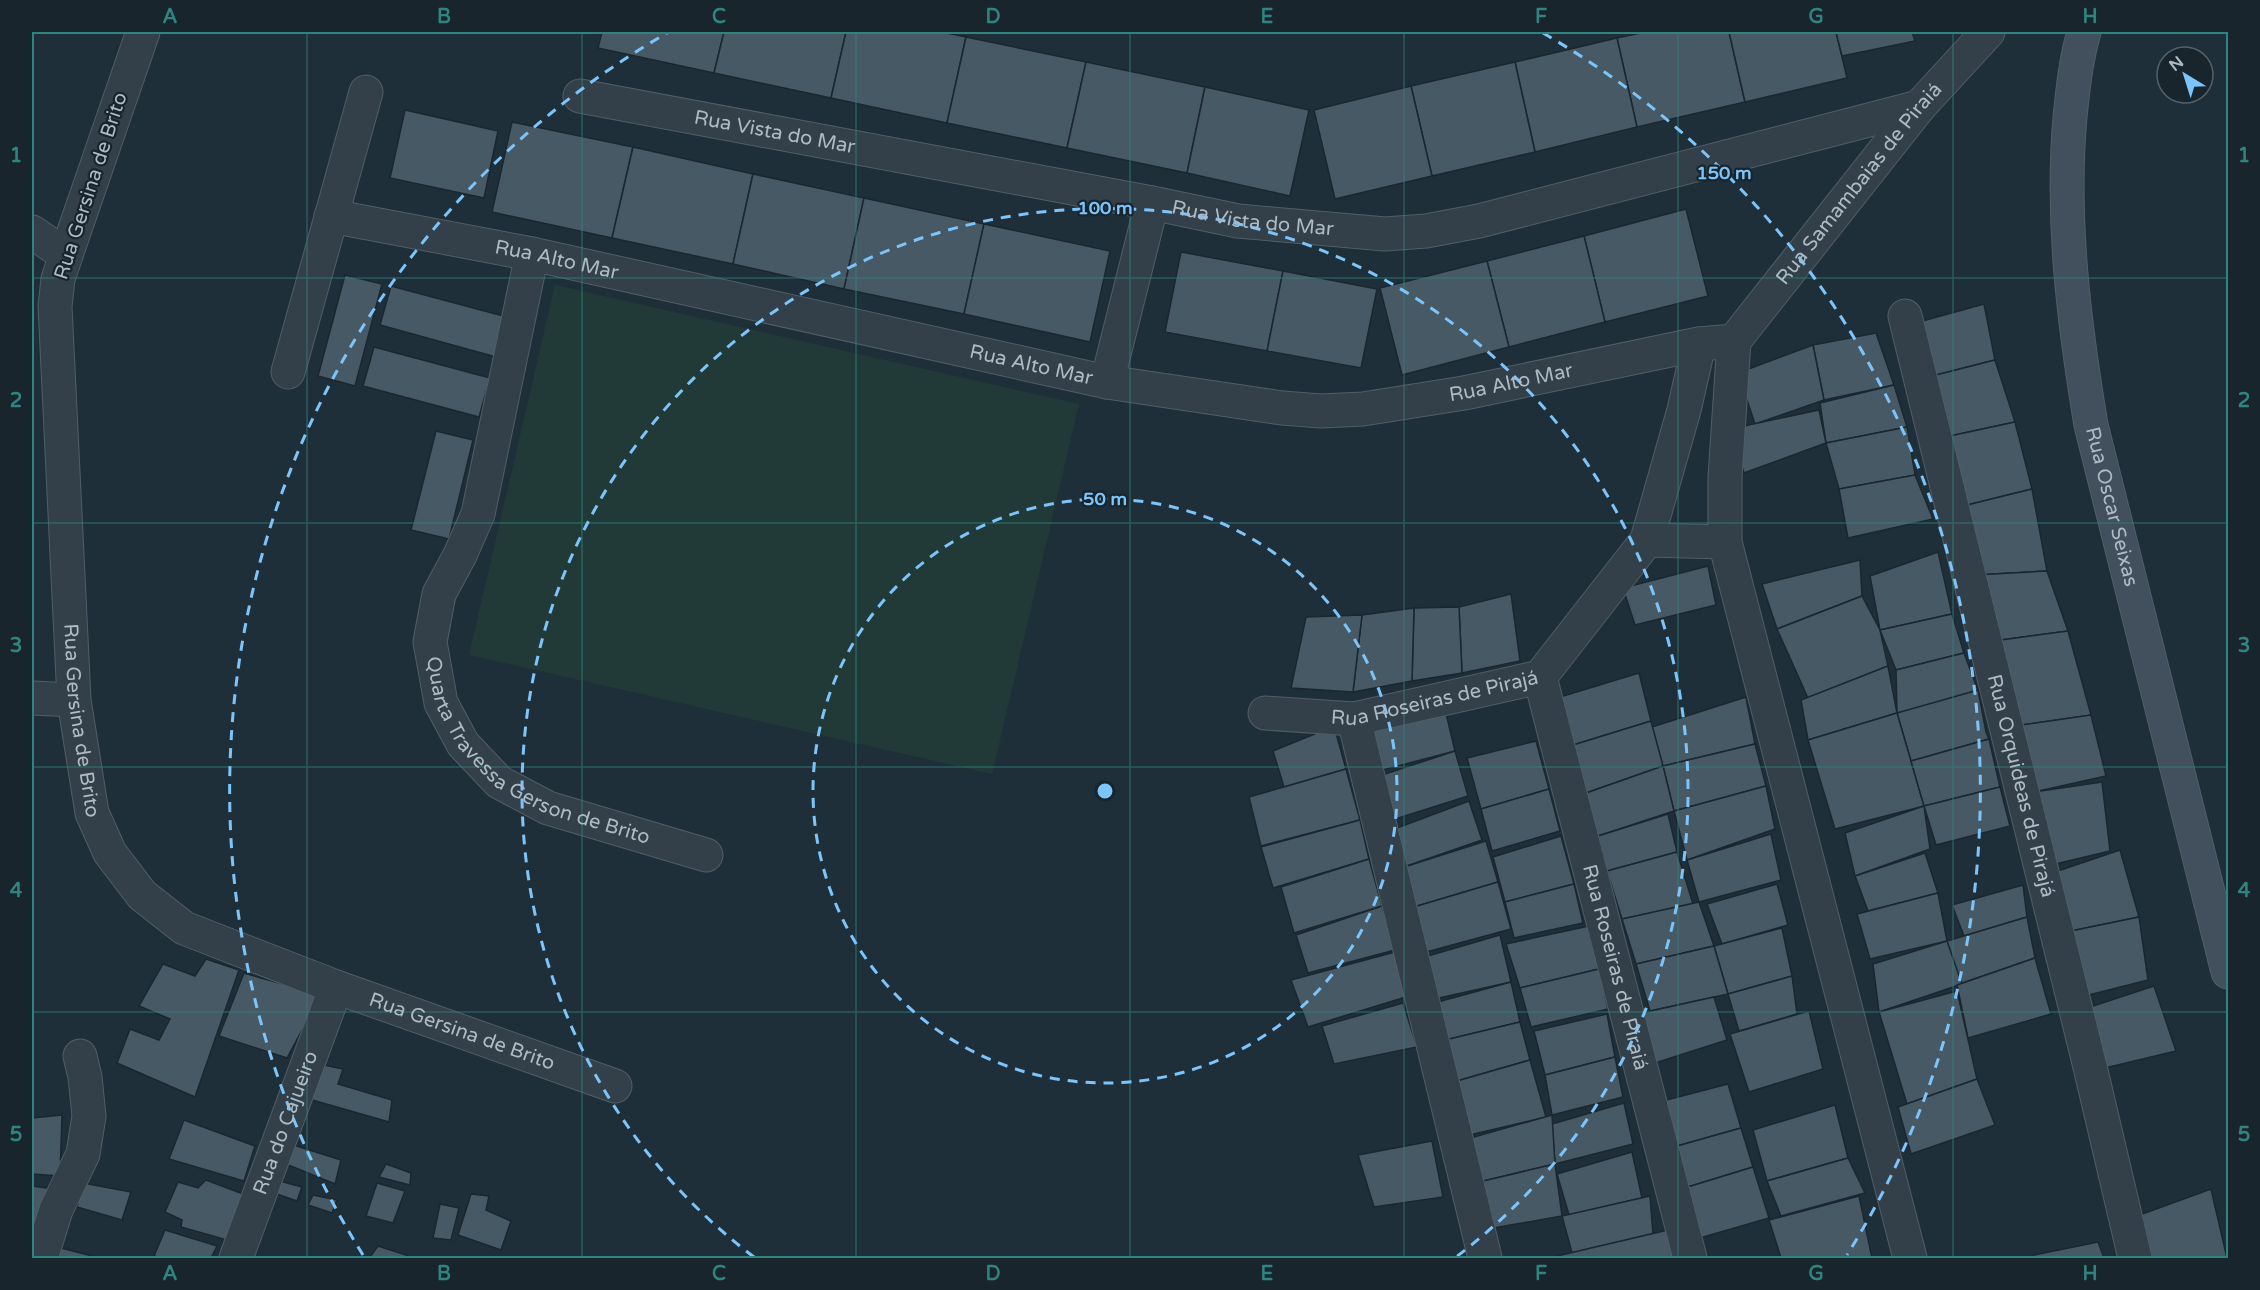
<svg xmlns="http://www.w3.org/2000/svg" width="2260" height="1290" font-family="'Varela Round',sans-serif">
<rect width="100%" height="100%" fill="#1f2f39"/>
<path fill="#213a38" d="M555 285 1079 404 992 774 469 655Z"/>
<g fill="#475965" stroke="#1b2730" stroke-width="1.5">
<path d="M602 32H724L714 73 598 48Z"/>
<path d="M724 32H846L831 98 714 73Z"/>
<path d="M846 32H942L966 37 947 123 831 98Z"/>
<path d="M1645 32H1729L1745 102 1637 127 1617 38Z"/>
<path d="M1729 32H1836L1847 78 1745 102Z"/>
<path d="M1836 32H1912L1915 41 1842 56Z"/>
<path d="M966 37 1086 62 1067 148 947 123Z"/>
<path d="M1617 38 1637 127 1535 152 1515 62Z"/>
<path d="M1086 62 1205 87 1187 173 1067 148Z"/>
<path d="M1515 62 1535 152 1432 176 1411 86Z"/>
<path d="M1411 86 1432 176 1335 199 1314 110Z"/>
<path d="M1205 87 1309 110 1290 196 1187 173Z"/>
<path d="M405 110 498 131 484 198 390 178Z"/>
<path d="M512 122 633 147 612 238 492 212Z"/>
<path d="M633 147 753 174 733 264 612 238Z"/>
<path d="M753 174 864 198 844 289 733 264Z"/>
<path d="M864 198 984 224 964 314 844 289Z"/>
<path d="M1686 209 1708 296 1605 322 1584 236Z"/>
<path d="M984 224 1110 251 1090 342 964 314Z"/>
<path d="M1584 236 1605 322 1509 347 1487 261Z"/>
<path d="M1181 252 1283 271 1267 351 1165 332Z"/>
<path d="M1487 261 1509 347 1402 375 1380 288Z"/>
<path d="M1283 271 1377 289 1361 368 1267 351Z"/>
<path d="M345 275 382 284 355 386 318 376Z"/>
<path d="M391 286 507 317 496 357 380 325Z"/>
<path d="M1984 304 1995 360 1932 376 1919 322Z"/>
<path d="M1876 333 1894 385 1824 400 1813 345Z"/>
<path d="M1813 345 1824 400 1755 424 1738 373Z"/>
<path d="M374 347 490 378 479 417 363 386Z"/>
<path d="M1995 360 2015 422 1936 439 1932 376Z"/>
<path d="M1894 385 1907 427 1826 443 1820 403Z"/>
<path d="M1819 410 1826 443 1744 473 1730 429Z"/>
<path d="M2015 422 2032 489 1959 507 1936 439Z"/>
<path d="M1907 427 1915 475 1839 489 1826 443Z"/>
<path d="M436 431 473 440 449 539 411 530Z"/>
<path d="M1915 475 1933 519 1848 538 1839 489Z"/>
<path d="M2032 489 2047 571 1975 575 1959 507Z"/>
<path d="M1938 552 1952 614 1880 630 1870 576Z"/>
<path d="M1860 560 1862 596 1777 629 1762 584Z"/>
<path d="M1708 566 1716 605 1635 625 1623 588Z"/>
<path d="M2047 571 2068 631 1994 641 1975 575Z"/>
<path d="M1511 594 1520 661 1462 673 1459 607Z"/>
<path d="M1862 596 1880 630 1888 666 1808 698 1777 629Z"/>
<path d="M1459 607 1462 673 1412 681 1414 608Z"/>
<path d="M1414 608 1412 681 1353 692 1362 615Z"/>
<path d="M1952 614 1964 653 1896 670 1880 630Z"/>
<path d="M1362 615 1353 692 1291 688 1306 617Z"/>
<path d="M2068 631 2091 715 2007 727 1994 641Z"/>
<path d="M1964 653 1980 696 1897 713 1896 670Z"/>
<path d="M1888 666 1897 713 1808 740 1801 700Z"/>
<path d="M1639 673 1651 721 1573 745 1560 697Z"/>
<path d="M1978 690 1986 732 1989 739 1911 761 1897 713Z"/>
<path d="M1746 697 1755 744 1663 766 1652 727Z"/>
<path d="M1445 709 1455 751 1375 772 1363 733Z"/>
<path d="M1897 713 1924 806 1835 829 1808 740Z"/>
<path d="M2091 715 2106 776 2034 792 2007 727Z"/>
<path d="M1651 721 1663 766 1586 793 1573 745Z"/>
<path d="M1334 726 1346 769 1284 787 1273 751Z"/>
<path d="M1989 739 2000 787 1924 806 1911 761Z"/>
<path d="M1536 741 1549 789 1481 809 1467 758Z"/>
<path d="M1755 744 1766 786 1674 811 1663 766Z"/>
<path d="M1455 751 1468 796 1386 822 1376 777Z"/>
<path d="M1663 766 1674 811 1598 836 1586 793Z"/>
<path d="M1346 769 1360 820 1261 846 1249 797Z"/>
<path d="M2102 782 2110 851 2047 866 2034 792Z"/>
<path d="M1766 786 1775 829 1687 860 1674 811Z"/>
<path d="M2000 787 2010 826 1936 845 1924 806Z"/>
<path d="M1549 789 1560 831 1492 851 1481 809Z"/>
<path d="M1469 801 1482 840 1398 869 1389 831Z"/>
<path d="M1924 806 1930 849 1855 876 1845 833Z"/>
<path d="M1668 814 1677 852 1607 871 1598 836Z"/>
<path d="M1360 820 1369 859 1273 888 1261 847Z"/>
<path d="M1771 834 1781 880 1699 902 1687 860Z"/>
<path d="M1561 836 1574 884 1505 902 1493 857Z"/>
<path d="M1486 841 1498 882 1407 909 1398 869Z"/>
<path d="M2120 850 2139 917 2066 932 2052 873Z"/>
<path d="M1677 852 1693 904 1622 919 1607 871Z"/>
<path d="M1925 853 1938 893 1868 911 1855 876Z"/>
<path d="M1369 859 1382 906 1294 933 1281 887Z"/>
<path d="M1498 882 1511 929 1419 954 1407 909Z"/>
<path d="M1574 884 1583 923 1514 938 1505 902Z"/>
<path d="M1777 884 1788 925 1722 944 1707 904Z"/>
<path d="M2023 885 2027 917 1964 936 1952 905Z"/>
<path d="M1938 893 1947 941 1870 959 1857 914Z"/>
<path d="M1699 902 1714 946 1636 964 1622 919Z"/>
<path d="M1382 906 1395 950 1308 973 1296 935Z"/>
<path d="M2027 917 2035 958 1957 985 1947 941Z"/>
<path d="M2139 917 2148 980 2081 997 2066 932Z"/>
<path d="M1589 926 1599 969 1520 988 1506 944Z"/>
<path d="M1782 928 1792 976 1728 994 1714 946Z"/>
<path d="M1500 935 1511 982 1430 1000 1421 958Z"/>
<path d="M1947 941 1962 984 1879 1012 1873 964Z"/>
<path d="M1714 946 1728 994 1650 1011 1636 964Z"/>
<path d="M1395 952 1409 996 1308 1027 1291 980Z"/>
<path d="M2035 958 2051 1014 1968 1038 1957 985Z"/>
<path d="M206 959 239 970 195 1097 117 1063 130 1029 159 1040 170 1019 139 1006 163 964 195 976Z"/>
<path d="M1599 969 1608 1009 1531 1027 1520 988Z"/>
<path d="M244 973 321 995 287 1058 219 1036Z"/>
<path d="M1792 976 1797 1014 1739 1031 1728 994Z"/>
<path d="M1511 982 1520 1022 1441 1041 1434 1003Z"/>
<path d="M2154 986 2176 1051 2101 1069 2084 1009Z"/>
<path d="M1957 991 1977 1079 1907 1104 1879 1012Z"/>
<path d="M1714 997 1727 1040 1652 1064 1637 1014Z"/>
<path d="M1403 1003 1417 1047 1334 1064 1322 1026Z"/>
<path d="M1809 1011 1823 1069 1749 1092 1730 1034Z"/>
<path d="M1607 1014 1615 1057 1545 1075 1534 1031Z"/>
<path d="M1520 1022 1530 1060 1450 1083 1441 1041Z"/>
<path d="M1615 1057 1623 1097 1552 1115 1545 1075Z"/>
<path d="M1530 1060 1546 1117 1461 1137 1450 1083Z"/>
<path d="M314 1063 343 1069 338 1084 392 1100 389 1122 302 1097Z"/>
<path d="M1977 1079 1995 1125 1911 1154 1898 1107Z"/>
<path d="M1728 1084 1741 1128 1670 1148 1655 1103Z"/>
<path d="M1624 1103 1633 1144 1555 1164 1552 1124Z"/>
<path d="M1835 1105 1848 1158 1767 1181 1753 1130Z"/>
<path d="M62 1115 60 1176 32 1174V1118Z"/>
<path d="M1552 1115 1555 1164 1479 1182 1467 1139Z"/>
<path d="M184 1120 255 1146 244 1181 169 1159Z"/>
<path d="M1741 1128 1753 1167 1681 1189 1670 1148Z"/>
<path d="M1432 1141 1443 1197 1374 1207 1358 1155Z"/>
<path d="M284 1142 341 1160 335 1184 276 1160Z"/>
<path d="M1632 1152 1642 1198 1569 1215 1557 1174Z"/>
<path d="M1848 1158 1865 1193 1781 1216 1767 1181Z"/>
<path d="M386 1164 411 1173 410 1185 379 1177Z"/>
<path d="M1555 1164 1562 1216 1488 1229 1479 1182Z"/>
<path d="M1753 1167 1769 1218 1693 1240 1681 1189Z"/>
<path d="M206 1180 243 1194 227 1240 181 1227 182 1220 165 1212 178 1182 198 1188Z"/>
<path d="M276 1180 302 1187 297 1201 271 1192Z"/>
<path d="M83 1183 131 1192 122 1220 77 1207Z"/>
<path d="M377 1183 405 1191 393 1223 366 1216Z"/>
<path d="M32 1186 54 1189 32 1252Z"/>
<path d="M2211 1189 2227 1258H2144L2134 1217Z"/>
<path d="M471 1194 489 1196 486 1210 511 1221 501 1250 458 1235Z"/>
<path d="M313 1195 337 1200 332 1213 308 1205Z"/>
<path d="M1650 1196 1653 1234 1572 1253 1562 1216Z"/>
<path d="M1859 1196 1872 1258H1781L1769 1220Z"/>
<path d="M440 1204 459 1208 451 1240 433 1238Z"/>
<path d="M165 1230 217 1246 211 1258H162L154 1256Z"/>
<path d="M1668 1230 1674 1258H1558L1557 1256Z"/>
<path d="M2098 1242 2104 1258H2035L2034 1255Z"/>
<path d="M378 1246 412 1257 411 1258 370 1257Z"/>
<path d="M61 1248 100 1258H57Z"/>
</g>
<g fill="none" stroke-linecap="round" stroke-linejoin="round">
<g stroke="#515e67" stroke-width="35">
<g id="minor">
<path id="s1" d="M143 32 66 255 58 279 55 306 74 700 92 813 110 853 142 895 184 928 336 987 615 1086"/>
<path id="s2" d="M580 96 1152 203 1238 221 1385 234 1426 231 1479 221 1919 107"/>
<path id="s3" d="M331 216 532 254 1107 382 1282 408 1321 411 1363 409 1464 393 1699 344 1734 341"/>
<path d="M32 232 66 255"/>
<path id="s4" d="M532 254 478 514 460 555 439 594 430 642 441 703 463 744 499 782 548 808 706 855"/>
<path id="s5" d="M1905 316 2091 1071 2135 1258"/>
<path d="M1734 341 1725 477V542L1910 1258"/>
<path id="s6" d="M1734 341 1919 107 1988 32"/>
<path d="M288 372 366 92"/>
<path d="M1107 382 1152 203"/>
<path d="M1647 540 1725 542"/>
<path id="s7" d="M1540 677 1690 1258"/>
<path d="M32 698 74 700"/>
<path id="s8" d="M1265 713 1354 719 1540 677 1647 540 1684 410 1699 344"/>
<path d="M1354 719 1485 1258"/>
<path d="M41 1258 56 1210 83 1154 89 1116 85 1077 80 1056"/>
<path id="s9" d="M236 1258 336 987"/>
</g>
</g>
<g stroke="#515e67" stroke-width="35">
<g id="secondary">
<path id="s10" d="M2084 32C2076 59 2073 88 2070 117 2061 220 2074 323 2091 425L2228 972"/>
</g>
</g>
<use href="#minor" stroke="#334049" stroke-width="33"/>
<use href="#secondary" stroke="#41505c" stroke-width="33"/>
</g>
<path fill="none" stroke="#2f8480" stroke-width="1.5" stroke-opacity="0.55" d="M307 32V1258M582 32V1258M856 32V1258M1130 32V1258M1404 32V1258M1678 32V1258M1953 32V1258M32 278H2228M32 523H2228M32 767H2228M32 1012H2228"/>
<g fill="none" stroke="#7cc5fc" stroke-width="3" stroke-dasharray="10 8">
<circle cx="1105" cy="791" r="292"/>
<path d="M754 1257A583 583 0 1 1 1456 1257"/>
<path d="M363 1255A875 875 0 0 1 667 33M1543 33A875 875 0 0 1 1847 1255"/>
</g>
<g text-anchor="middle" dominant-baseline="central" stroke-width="4.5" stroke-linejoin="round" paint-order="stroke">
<g font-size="20" fill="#adbbc6" stroke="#19252d">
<text stroke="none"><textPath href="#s2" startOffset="198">Rua Vista do Mar</textPath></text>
<text stroke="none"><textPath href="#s6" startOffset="201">Rua Samambaias de Piraiá</textPath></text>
<text transform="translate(91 186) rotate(-72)">Rua Gersina de Brito</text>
<text stroke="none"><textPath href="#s2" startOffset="684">Rua Vista do Mar</textPath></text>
<text stroke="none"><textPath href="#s3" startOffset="230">Rua Alto Mar</textPath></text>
<text stroke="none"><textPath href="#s3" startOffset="716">Rua Alto Mar</textPath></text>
<text stroke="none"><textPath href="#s3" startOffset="1202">Rua Alto Mar</textPath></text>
<text stroke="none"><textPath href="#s10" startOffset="480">Rua Oscar Seixas</textPath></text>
<text stroke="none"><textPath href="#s8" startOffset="172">Rua Roseiras de Pirajá</textPath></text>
<text stroke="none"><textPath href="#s1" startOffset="704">Rua Gersina de Brito</textPath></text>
<text stroke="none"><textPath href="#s4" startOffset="572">Quarta Travessa Gerson de Brito</textPath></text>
<text stroke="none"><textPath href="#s5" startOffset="484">Rua Orquideas de Pirajá</textPath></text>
<text stroke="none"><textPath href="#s7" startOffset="300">Rua Roseiras de Piraiá</textPath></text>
<text stroke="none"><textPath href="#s1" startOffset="1244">Rua Gersina de Brito</textPath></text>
<text stroke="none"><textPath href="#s9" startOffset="144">Rua do Cajueiro</textPath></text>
</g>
</g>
<circle cx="1105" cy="791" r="9" fill="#7cc5fc" stroke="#19252d" stroke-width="3"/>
<g font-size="18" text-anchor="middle" font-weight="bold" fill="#7cc5fc" stroke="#19252d" stroke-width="4.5" stroke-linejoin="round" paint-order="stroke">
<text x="1724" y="179">150 m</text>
<text x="1105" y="214">100 m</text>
<text x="1105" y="505">50 m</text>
</g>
<rect width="2260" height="1290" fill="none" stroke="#19252d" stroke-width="66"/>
<g transform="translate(2185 75) rotate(322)"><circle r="28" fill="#19252d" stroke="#54616a" stroke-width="1.5"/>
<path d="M0-4.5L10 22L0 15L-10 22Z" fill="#7cc5fc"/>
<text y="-9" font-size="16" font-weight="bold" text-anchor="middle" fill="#adbbc6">N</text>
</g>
<rect x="33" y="33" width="2194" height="1224" fill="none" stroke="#2f8480" stroke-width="2"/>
<g font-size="20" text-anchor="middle" font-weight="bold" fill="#2f8480">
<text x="170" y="23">A</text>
<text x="444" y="23">B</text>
<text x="719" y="23">C</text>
<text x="993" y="23">D</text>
<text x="1267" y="23">E</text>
<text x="1541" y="23">F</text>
<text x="1816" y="23">G</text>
<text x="2090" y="23">H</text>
<text x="16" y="162">1</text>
<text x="2244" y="162">1</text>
<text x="16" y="407">2</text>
<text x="2244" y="407">2</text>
<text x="16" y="652">3</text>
<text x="2244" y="652">3</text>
<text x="16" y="897">4</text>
<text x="2244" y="897">4</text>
<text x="16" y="1141">5</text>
<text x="2244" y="1141">5</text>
<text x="170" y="1280">A</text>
<text x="444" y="1280">B</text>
<text x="719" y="1280">C</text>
<text x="993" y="1280">D</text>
<text x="1267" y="1280">E</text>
<text x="1541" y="1280">F</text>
<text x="1816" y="1280">G</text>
<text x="2090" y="1280">H</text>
</g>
</svg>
